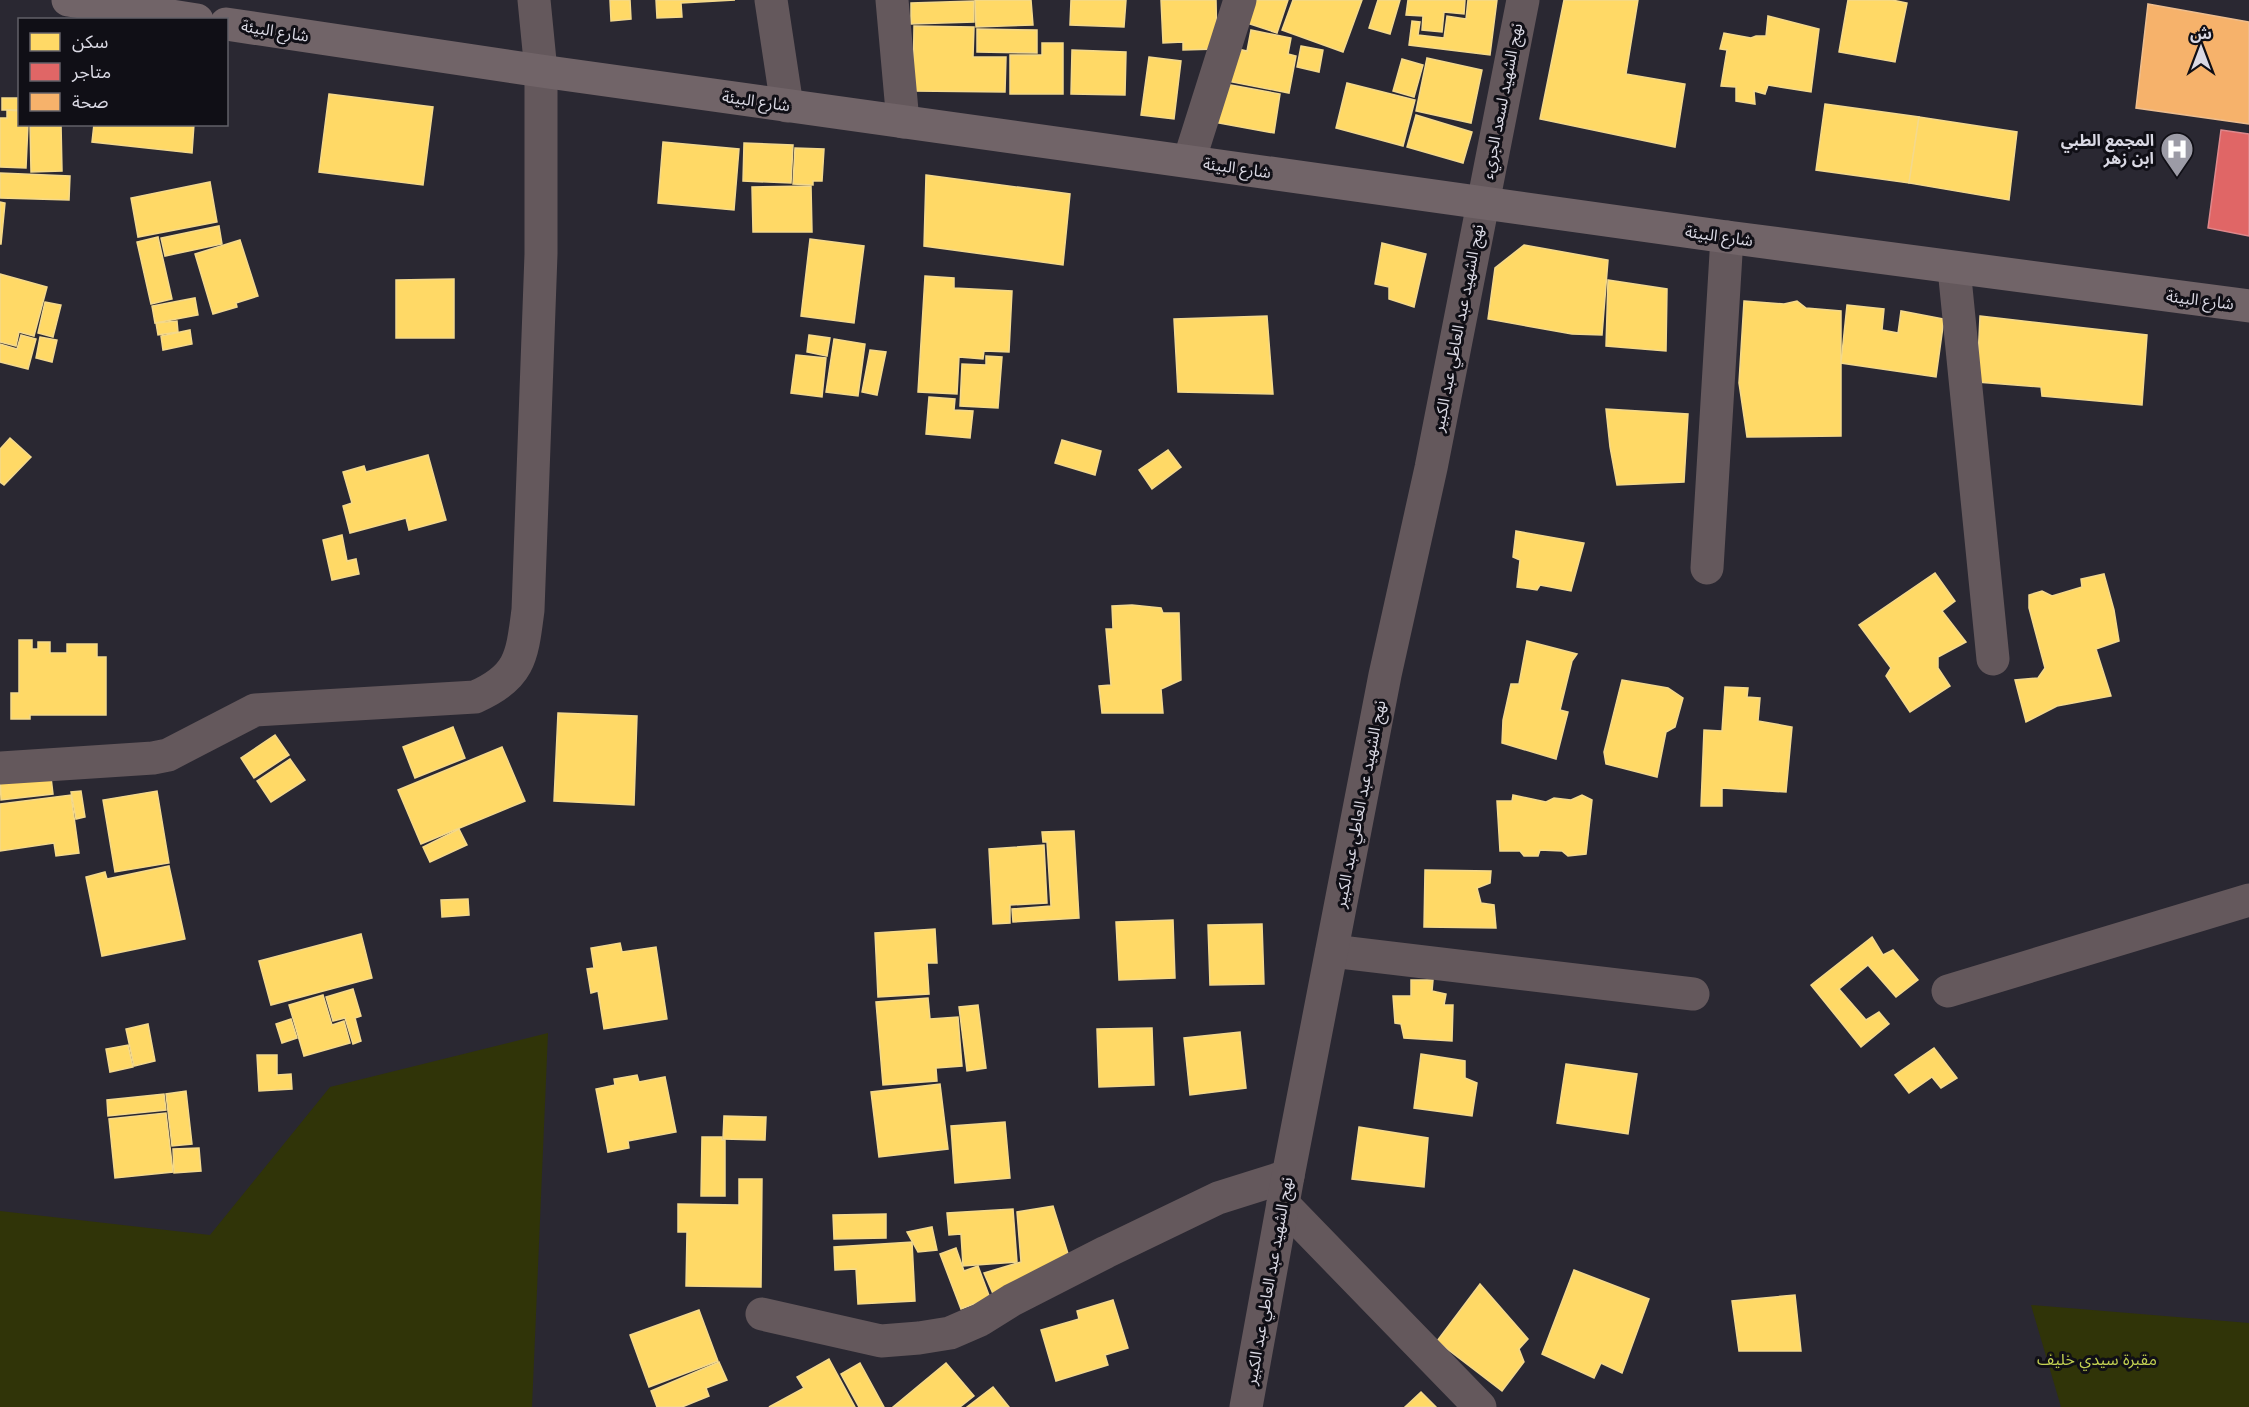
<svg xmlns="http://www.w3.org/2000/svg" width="2249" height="1407" font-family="Helvetica,'Noto Sans Arabic',sans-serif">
<rect width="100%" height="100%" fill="#2a2832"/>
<g fill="#303408">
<path d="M548 1033 532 1407H0V1211L210 1235 330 1087Z"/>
<path d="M2031 1305 2249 1323V1407H2061Z"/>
</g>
<g fill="#ffd966" stroke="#f4d98c" stroke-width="1.5">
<path d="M610 0H630L631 19 611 21Z"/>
<path d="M656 0H735L681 3 682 17 657 18Z"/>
<path d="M975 0H1031L1033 25 976 27Z"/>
<path d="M1071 0H1126L1124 27 1070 25Z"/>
<path d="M1161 0H1216L1217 49 1183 50V42L1163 43Z"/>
<path d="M1249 0H1288L1277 33 1241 21Z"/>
<path d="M1293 0H1362L1343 52 1282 30Z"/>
<path d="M1378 0H1400L1390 34 1369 28Z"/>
<path d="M1408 0H1465L1464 14 1444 12 1442 32 1422 30 1423 16 1406 15Z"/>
<path d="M1468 0H1497L1490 55 1409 45 1412 21 1420 22 1418 35 1444 38 1447 16 1466 19Z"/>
<path d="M1564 0H1638L1626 74 1685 84 1675 147 1540 119Z"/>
<path d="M1848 0H1892L1907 3 1895 62 1839 52Z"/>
<path d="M974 1V22L911 24V3Z"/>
<path d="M1768 16 1819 29 1811 92 1768 85 1765 94 1754 91 1755 104 1736 101V87L1721 86 1727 50 1720 49 1724 33 1751 38 1756 36H1766Z"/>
<path d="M914 26 974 27 973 57H1006L1005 92 913 91Z"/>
<path d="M977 29 1037 30V53L977 52Z"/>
<path d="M1251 30 1291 38 1288 54 1296 56 1289 93 1227 81 1233 48 1247 51Z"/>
<path d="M1042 43H1063V94H1010V55H1042Z"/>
<path d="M1301 46 1323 50 1319 72 1297 67Z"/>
<path d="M1072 50 1126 52 1125 95 1071 94Z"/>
<path d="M1149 57 1181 61 1174 119 1141 115Z"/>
<path d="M1427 58 1482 70 1471 123 1416 111Z"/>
<path d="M1402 59 1423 65 1414 97 1393 91Z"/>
<path d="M1220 83 1280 94 1274 133 1213 122Z"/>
<path d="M1347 83 1415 100 1403 146 1336 128Z"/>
<path d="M329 94 433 107 423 185 319 172Z"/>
<rect x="2" y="98" width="18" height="12"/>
<path d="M1825 104 1919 117 1909 183 1816 170Z"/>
<path d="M7 110 20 111V124H28L26 168 0 167V118H7Z"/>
<path d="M1416 115 1472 132 1463 163 1407 147Z"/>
<path d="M1919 117 2017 132 2009 200 1909 183Z"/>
<path d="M30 124H61L62 171 31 172Z"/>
<path d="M94 124H194L192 153 92 142Z"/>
<path d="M663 142 739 149 734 210 658 203Z"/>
<path d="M744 143 793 145 791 183 743 181Z"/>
<path d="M795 148 824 149 822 181H813V185L793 184Z"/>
<path d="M0 173 70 176 69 200 0 198Z"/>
<path d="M926 175 1070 194 1063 265 924 246Z"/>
<path d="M210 182 217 222 138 237 131 198Z"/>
<path d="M811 186 812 232H753L752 187Z"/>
<path d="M0 202 5 203 1 244H0Z"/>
<path d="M219 226 222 244 165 256 161 238Z"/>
<path d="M158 237 172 299 151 304 137 242Z"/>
<path d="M810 239 864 246 854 323 801 316Z"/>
<path d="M240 240 258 296 236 303 237 307 213 314 195 254Z"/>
<path d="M1382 243 1426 254 1414 307 1389 299V287L1375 284Z"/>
<path d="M1524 245 1608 260 1602 335 1572 334 1488 319 1495 268Z"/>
<path d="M0 274 47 287 34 336 19 332 16 346 0 342Z"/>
<path d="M925 276 954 278V288L1012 291 1009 352 984 351 983 359 959 357 957 394 918 392Z"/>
<path d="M454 279V338H396V280Z"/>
<path d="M1608 280 1667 289 1666 351 1606 346Z"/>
<path d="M195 298 198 315 155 323 152 306Z"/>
<path d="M1744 301 1784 304 1797 301 1806 308 1841 311V436L1747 437 1739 383Z"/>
<path d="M45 302 61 305 53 337 38 333Z"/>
<path d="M1847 305 1884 309 1882 330 1898 333 1901 311 1944 319 1936 377 1841 363Z"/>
<path d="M1267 316 1273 394 1178 392 1174 319Z"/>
<path d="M1980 316 2147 335 2142 405 2042 396 2041 387 1977 382Z"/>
<path d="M177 321 178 332 158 335 156 323Z"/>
<path d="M190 330 192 344 163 350 161 336Z"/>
<path d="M21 335 36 339 28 369 0 362V344L17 349Z"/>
<path d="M809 335 830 338 827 356 807 352Z"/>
<path d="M40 337 57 340 52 362 36 358Z"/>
<path d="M834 339 865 344 858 396 826 392Z"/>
<path d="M870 350 886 352 877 395 862 392Z"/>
<path d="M796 355 826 358 822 397 791 393Z"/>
<path d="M986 356 1002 357 998 408 960 406 962 364 986 365Z"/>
<path d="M929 397 955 399 954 410 973 411 970 438 926 434Z"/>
<path d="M1606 409 1688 414 1684 482 1617 485 1610 447Z"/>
<path d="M10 438 31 457 4 485 0 482V449Z"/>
<path d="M1062 440 1101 451 1095 475 1055 463Z"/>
<path d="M1168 450 1181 467 1152 489 1139 470Z"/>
<path d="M428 455 446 520 409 530 406 518 350 533 343 506 352 503 343 472 364 466 366 472Z"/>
<path d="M1516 531 1584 543 1571 591 1540 585 1537 590 1517 587 1520 560 1513 557Z"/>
<path d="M342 535 347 561 356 559 359 574 332 580 323 540Z"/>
<path d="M1935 573 1955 601 1942 611 1966 642 1938 657V668L1950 686 1910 712 1886 676 1891 668 1859 625Z"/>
<path d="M2104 574 2114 610 2119 641 2096 649 2111 696 2057 706 2026 722 2015 680 2038 678 2045 668 2029 608V595L2042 591 2052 596 2082 587 2081 579Z"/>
<path d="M1132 605 1161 608 1163 613H1179L1181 680 1161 689 1163 713H1102L1099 686 1111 685 1106 629H1113L1112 606Z"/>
<path d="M19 640H32V649H38V642H50V653H67V644H97V657H106V715H30V719H11V693H19Z"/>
<path d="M1527 641 1577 654 1572 661 1560 710 1568 712 1556 759 1502 743 1503 720 1511 684H1519Z"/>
<path d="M1622 680 1668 688 1683 698 1675 727 1666 732 1657 777 1606 764 1604 752Z"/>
<path d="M1725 687 1748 688 1747 697 1760 698 1758 721 1792 727 1786 792 1722 788V806H1701L1704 730 1722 731Z"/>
<path d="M558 713 637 716 634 805 554 801Z"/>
<path d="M453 727 465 758 415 778 403 747Z"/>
<path d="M275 735 289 755 254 778 241 758Z"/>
<path d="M502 747 525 801 421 844 398 790Z"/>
<path d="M290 759 305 780 271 802 257 781Z"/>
<path d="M50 769 53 794 1 800 0 775Z"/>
<path d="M81 791 85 817 76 819 71 792Z"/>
<path d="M157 791 169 863 115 872 103 800Z"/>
<path d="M71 795 79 853 56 856 54 843 0 851V804Z"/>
<path d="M1513 795 1546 802 1554 798 1571 800 1582 795 1592 800 1586 854 1568 856 1562 851 1540 850 1538 856H1524L1520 851H1500L1497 801H1512Z"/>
<path d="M459 829 467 845 430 862 423 847Z"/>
<path d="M1074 831 1079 918 1013 922 1012 909 1051 906 1047 842H1043L1042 832Z"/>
<path d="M1044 845 1047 903 1010 905V923L993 924 989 849Z"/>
<path d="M169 866 185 939 102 956 86 877 105 872 107 879Z"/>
<path d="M1425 870 1491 871 1490 883 1477 888 1481 903 1494 905 1496 928 1424 927Z"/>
<path d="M468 899 469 915 442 917 441 900Z"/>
<path d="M1173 920 1175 978 1119 980 1116 922Z"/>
<path d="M1262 924 1264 984 1210 985 1208 925Z"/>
<path d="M935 929 937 963H927L929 994 878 997 875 933Z"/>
<path d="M361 934 372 978 271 1005 259 961Z"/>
<path d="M1872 937 1883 955 1893 950 1918 980 1896 997 1868 965 1839 989 1866 1020 1879 1012 1889 1024 1861 1047 1811 985Z"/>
<path d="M620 943 622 952 656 947 667 1019 604 1029 598 991 591 993 587 969 594 968 591 948Z"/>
<path d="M1411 980H1433L1432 991 1446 994 1444 1005H1453L1452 1041 1404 1038 1401 1024 1395 1023 1393 996H1411Z"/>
<path d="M353 989 361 1016 355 1018 361 1041 353 1044 345 1018 333 1021 326 997Z"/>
<path d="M323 995 332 1025 344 1021 350 1043 304 1056 289 1005Z"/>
<path d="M928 998 930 1019 958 1017 962 1066 936 1068 937 1081 883 1085 876 1002Z"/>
<path d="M978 1005 986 1068 967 1071 959 1007Z"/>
<path d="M291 1019 297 1038 282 1043 276 1024Z"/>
<path d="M148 1024 155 1061 134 1066 126 1029Z"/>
<path d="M1152 1028 1154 1085 1099 1087 1097 1029Z"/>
<path d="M1240 1032 1246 1088 1190 1095 1184 1038Z"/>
<path d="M128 1045 133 1067 110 1072 106 1049Z"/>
<path d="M1934 1048 1957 1078 1941 1088 1932 1077 1909 1093 1895 1075Z"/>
<path d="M1421 1054 1465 1061V1078L1477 1083 1472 1116 1414 1108Z"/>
<path d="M257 1055H277V1075L291 1074 292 1089 259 1091Z"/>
<path d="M1566 1064 1637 1074 1628 1134 1557 1123Z"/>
<path d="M637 1075 639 1082 665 1077 676 1132 628 1141 629 1148 608 1152 596 1089 615 1085 614 1079Z"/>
<path d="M940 1084 948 1149 879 1157 871 1092Z"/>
<path d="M186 1091 192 1144 172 1146 166 1094Z"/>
<path d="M164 1094 166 1110 108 1116 107 1100Z"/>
<path d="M166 1113 173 1172 115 1178 109 1119Z"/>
<path d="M724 1116 766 1117 765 1140 723 1139Z"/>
<path d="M1005 1122 1010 1178 955 1183 951 1126Z"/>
<path d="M1359 1127 1428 1138 1424 1187 1352 1179Z"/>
<path d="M702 1137H722V1140H725V1196H701Z"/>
<path d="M199 1148 201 1171 174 1173 173 1149Z"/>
<path d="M739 1179H762L761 1287 686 1286 687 1232H678V1204L739 1205Z"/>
<path d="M1053 1206 1070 1260 994 1296 984 1273 1021 1262 1017 1212Z"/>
<path d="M1013 1209 1017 1262 963 1266 961 1234 949 1235 947 1213Z"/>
<path d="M886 1214V1238L834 1239 833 1215Z"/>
<path d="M932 1227 937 1250 918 1252 907 1232Z"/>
<path d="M912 1242 915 1301 858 1304 856 1269 835 1270 834 1247Z"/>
<path d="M956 1248 964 1271 978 1266 990 1298 961 1309 940 1254Z"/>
<path d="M1574 1270 1649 1299 1622 1373 1601 1363 1594 1378 1542 1354Z"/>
<path d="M1480 1284 1528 1339 1519 1349 1524 1362 1502 1391 1437 1341Z"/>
<path d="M1795 1295 1801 1351H1739L1732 1301Z"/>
<path d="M1113 1300 1128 1348 1105 1355 1108 1365 1056 1381 1041 1330 1079 1319 1077 1311Z"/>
<path d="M699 1310 718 1361 649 1387 630 1335Z"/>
<path d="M829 1359 855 1407H769L804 1388 797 1377Z"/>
<path d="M719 1362 727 1380 706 1388 709 1396 682 1407H657L651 1391Z"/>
<path d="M860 1363 884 1407H859L841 1374Z"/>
<path d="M946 1363 974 1396 960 1407H893Z"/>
<path d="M993 1387 1009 1407H967Z"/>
<path d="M1421 1392 1436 1407H1405Z"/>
</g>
<path fill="#e06666" stroke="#de888c" stroke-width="1.5" d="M2221 130 2249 134V236L2208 228Z"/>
<path fill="#f6b26b" stroke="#eebe8f" stroke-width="1.5" d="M2148 4 2249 22V124L2136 108Z"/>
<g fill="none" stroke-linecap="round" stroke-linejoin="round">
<g stroke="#64585c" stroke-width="33">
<path d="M771 0 787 106"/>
<path d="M892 0 903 122"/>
<path d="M1189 161 1240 0"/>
<path d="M1954 268 1993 659"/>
<path d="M1707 568 1727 237"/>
<path d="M0 768 153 758 168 755 255 710 475 697C521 677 522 656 528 610L541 254V71L534 0"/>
<path d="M1332 951 1693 994"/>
<path d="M1948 991 2249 900"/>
<path d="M1283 1204 1480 1407"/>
<path d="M762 1314 881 1341 919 1338 950 1333 980 1320 1012 1300 1106 1252 1218 1198 1288 1176"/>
<path d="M1246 1407 1288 1176 1385 675 1431 468 1523 0"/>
</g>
<g stroke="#716468" stroke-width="33">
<path d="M68 0 197 20"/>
<path d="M226 24 541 71 1727 237 2249 306"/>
</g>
</g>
<defs>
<g id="hospital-pin" transform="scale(1.725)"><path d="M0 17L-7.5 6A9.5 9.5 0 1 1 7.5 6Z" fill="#9c9ba6" stroke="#100f16"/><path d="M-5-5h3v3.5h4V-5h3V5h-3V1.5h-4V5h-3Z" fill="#fff"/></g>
</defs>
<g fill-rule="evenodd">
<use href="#hospital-pin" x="2177" y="149"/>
</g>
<g text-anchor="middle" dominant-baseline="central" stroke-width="6" stroke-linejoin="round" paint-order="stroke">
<g font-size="16" fill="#dad9e4" stroke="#100f16">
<text transform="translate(275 31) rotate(9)">شارع البيئة</text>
<text transform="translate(756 101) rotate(8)">شارع البيئة</text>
<text transform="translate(1502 101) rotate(-79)">نهج الشهيد لسعد الجريء</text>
<text transform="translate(1237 168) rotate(8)">شارع البيئة</text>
<text transform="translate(1719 236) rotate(8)">شارع البيئة</text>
<text transform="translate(2200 300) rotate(7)">شارع البيئة</text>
<text transform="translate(1458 328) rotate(-79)">نهج الشهيد عبد العاطي عبد الكبير</text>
<text transform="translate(1360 804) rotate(-79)">نهج الشهيد عبد العاطي عبد الكبير</text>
<text transform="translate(1269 1281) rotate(-80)">نهج الشهيد عبد العاطي عبد الكبير</text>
</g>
<g font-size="16" font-weight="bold" fill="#dad9e4" stroke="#100f16" text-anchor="end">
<text x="2154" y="140">المجمع الطبي<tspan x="2154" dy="18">ابن زهر</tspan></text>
</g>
<g font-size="16" fill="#c3d152" stroke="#100f16">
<text x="2097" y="1359">مقبرة سيدي خليف</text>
</g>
</g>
<rect x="18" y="18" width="210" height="108" fill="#100f16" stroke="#616068" stroke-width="1.5"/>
<rect x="30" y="33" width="30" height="18" fill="#ffd966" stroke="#616068" stroke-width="1.5"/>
<text x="72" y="48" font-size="18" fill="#dad9e4">سكن</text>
<rect x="30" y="63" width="30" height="18" fill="#e06666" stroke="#616068" stroke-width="1.5"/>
<text x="72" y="78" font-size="18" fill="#dad9e4">متاجر</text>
<rect x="30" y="93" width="30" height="18" fill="#f6b26b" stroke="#616068" stroke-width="1.5"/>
<text x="72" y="108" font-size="18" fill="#dad9e4">صحة</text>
<g transform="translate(2201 48)" stroke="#100f16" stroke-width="4.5" paint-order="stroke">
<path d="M0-4.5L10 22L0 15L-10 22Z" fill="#dad9e4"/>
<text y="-9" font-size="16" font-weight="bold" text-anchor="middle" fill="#dad9e4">ش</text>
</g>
</svg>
